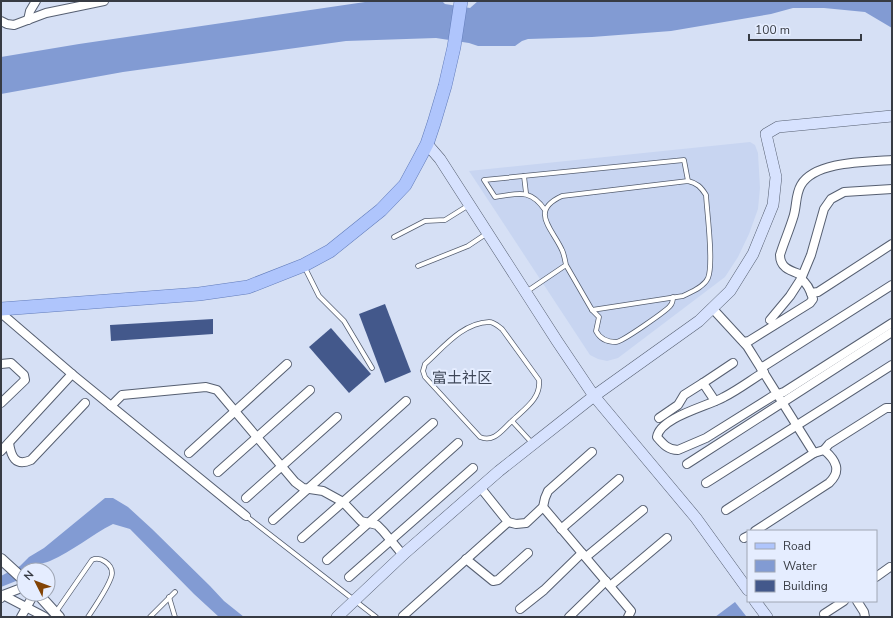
<svg xmlns="http://www.w3.org/2000/svg" width="893" height="618" font-family="'Nunito Sans','Noto Sans SC',sans-serif">
<rect width="100%" height="100%" fill="#d6e0f5"/>
<path fill="#c8d5f1" d="M750 142 755 145 758 153 760 188 758 209 749 234 738 257 725 277 618 358 607 361 598 359 590 355 469 171Z"/>
<g fill="#829bd3">
<path d="M442 1 445 4 470 8 478 1H892V28L865 12 824 8H793L771 14 671 31 592 37 528 39 522 41 515 46H478L469 43 436 38 346 41 123 72 1 94V57L79 44 365 2Z"/>
<path d="M105 498H113L128 507 152 529 210 586 224 601 244 617H219L194 594 130 529 113 524C91 535 73 551 50 561 43 564 35 564 30 570H24V575L16 581 1 587V576L20 566 29 557 44 548Z"/>
<path d="M735 602 746 616 715 617Z"/>
</g>
<g fill="#43588b">
<path d="M385 304 411 372 385 383 359 314Z"/>
<path d="M213 319V334L111 341 110 325Z"/>
<path d="M331 328 371 374 349 393 309 347Z"/>
</g>
<g fill="none" stroke-linecap="round" stroke-linejoin="round">
<g stroke="#565f71" stroke-width="5.5">
<g id="service">
<path d="M524 176 526 193"/>
<path d="M545 210C530 188 518 194 495 197L484 180 684 160 688 181"/>
<path d="M394 237 425 221 445 220 469 205"/>
<path d="M418 266 468 246 486 234"/>
<path d="M305 268 319 296 344 321 372 368"/>
<path d="M526 292 566 265 592 310 683 296C691 292 704 287 708 278 714 264 707 213 706 195 701 187 697 183 688 181L562 196C529 211 552 228 562 250 564 254 565 260 566 265"/>
<path d="M592 310 599 317 596 331C600 339 607 342 616 342 622 342 666 311 670 306 672 304 673 300 673 297"/>
<path d="M512 421C524 409 541 399 539 380L502 329C498 326 494 322 489 322 462 323 443 348 425 364L423 371 425 377 480 437C494 443 502 430 512 421L533 444"/>
<path d="M246 516 376 617"/>
<path d="M169 597 175 617"/>
<path d="M56 612 92 560C100 556 112 564 112 573 112 582 94 608 88 617"/>
<path d="M150 617 175 592"/>
</g>
</g>
<g stroke="#565f71" stroke-width="10">
<g id="minor">
<path d="M28 20 30 11 36 1"/>
<path d="M1 21 7 24 14 25 46 13 104 1"/>
<path d="M802 275C792 271 780 269 780 255 784 242 789 231 793 218 797 207 795 195 801 185 815 161 867 162 892 160"/>
<path d="M801 279 811 255 824 209 831 199 844 192 892 189"/>
<path d="M811 293 818 292 892 244"/>
<path d="M712 308 747 346 814 453 726 510"/>
<path d="M1 313 72 374 246 516"/>
<path d="M744 342 749 341 810 303 813 299C811 292 807 283 801 279L790 296 770 320"/>
<path d="M1 364 11 363 24 375 25 380 1 403"/>
<path d="M761 368 892 285"/>
<path d="M764 372C751 380 738 390 724 397 709 406 660 417 657 437 663 444 668 450 678 450L706 438 773 396 784 392 892 323"/>
<path d="M715 401 703 383 733 363"/>
<path d="M111 406 122 395 206 387 217 390 295 482 303 488 323 491 343 502 361 521 377 525 383 531 403 555"/>
<path d="M659 418 678 405 684 395 703 383"/>
<path d="M9 443C11 456 15 467 31 460L85 403"/>
<path d="M824 450 829 444 886 408H892"/>
<path d="M1 451 72 374"/>
<path d="M189 453 287 364"/>
<path d="M687 464 892 332"/>
<path d="M218 472 310 390"/>
<path d="M706 483 892 365"/>
<path d="M246 498 337 417"/>
<path d="M543 507 631 611 628 617"/>
<path d="M273 520 406 401"/>
<path d="M508 522 516 524 526 523 543 507 545 498 548 491 592 452"/>
<path d="M561 529 619 479"/>
<path d="M755 531 829 483C842 471 836 460 824 450L814 453"/>
<path d="M302 538 433 423"/>
<path d="M744 538 748 536"/>
<path d="M586 557 643 510"/>
<path d="M466 559 493 581 498 580 528 553"/>
<path d="M327 560 458 443"/>
<path d="M349 577 473 468"/>
<path d="M876 577 890 567"/>
<path d="M610 586 667 538"/>
<path d="M3 595 45 617"/>
<path d="M1 598 3 595 24 587"/>
<path d="M857 601 864 612 865 617"/>
<path d="M520 609 544 590 582 553"/>
<path d="M824 614 844 601"/>
<path d="M403 616 508 522 480 487"/>
<path d="M21 617 34 594"/>
<path d="M569 617 606 581"/>
</g>
</g>
<g stroke="#565f71" stroke-width="12">
<g id="tertiary">
<path d="M1 559 24 580"/>
<path d="M38 594 59 617"/>
</g>
</g>
<g stroke="#565f71" stroke-width="12">
<g id="secondary">
<path d="M427 144 440 159 557 341 594 396 696 518 748 590"/>
<path d="M755 601 767 617"/>
<path d="M337 617 406 552 499 471 594 396 699 321 730 291 753 254 773 205 776 177 766 134 778 127 892 116"/>
</g>
</g>
<g stroke="#627cba" stroke-width="14">
<path id="primary" d="M1 309 199 294 248 287 304 265 330 251 381 210 405 185 418 161 427 144 434 123 445 86 454 47 461 1"/>
</g>
<use href="#service" stroke="#fff" stroke-width="4"/>
<use href="#minor" stroke="#fff" stroke-width="8"/>
<use href="#tertiary" stroke="#fff" stroke-width="10"/>
<use href="#secondary" stroke="#d7e2fe" stroke-width="11"/>
<use href="#primary" stroke="#afc5fc" stroke-width="13"/>
</g>
<g text-anchor="middle" dominant-baseline="central" stroke-width="4" stroke-linejoin="round" paint-order="stroke">
<g font-size="15" fill="#3f4759" stroke="#e5edff">
<text x="462" y="378">富土社区</text>
</g>
</g>
<rect width="893" height="618" fill="none" stroke="#373b43" stroke-width="4"/>
<rect x="747" y="530" width="130" height="72" fill="#e5edff" stroke="#9fa6b4"/>
<rect x="755" y="543" width="20" height="6" fill="#afc5fc" stroke="#9fa6b4"/>
<text x="783" y="550" font-size="12" fill="#373b43">Road</text>
<rect x="755" y="560" width="20" height="12" fill="#829bd3" stroke="#9fa6b4"/>
<text x="783" y="570" font-size="12" fill="#373b43">Water</text>
<rect x="755" y="580" width="20" height="12" fill="#43588b" stroke="#9fa6b4"/>
<text x="783" y="590" font-size="12" fill="#373b43">Building</text>
<g transform="translate(36 582) rotate(312)"><circle r="19" fill="#e5edff" stroke="#9fa6b4"/>
<path d="M0-3L7 15L0 10L-7 15Z" fill="#824305"/>
<text y="-6" font-size="11" font-weight="bold" text-anchor="middle" fill="#373b43">N</text>
</g>
<path d="M749 34v6h112v-6" fill="none" stroke="#373b43" stroke-width="2"/>
<text x="755" y="34" font-size="12" fill="#373b43" stroke="#e5edff" stroke-width="3" paint-order="stroke">100 m</text>
</svg>
